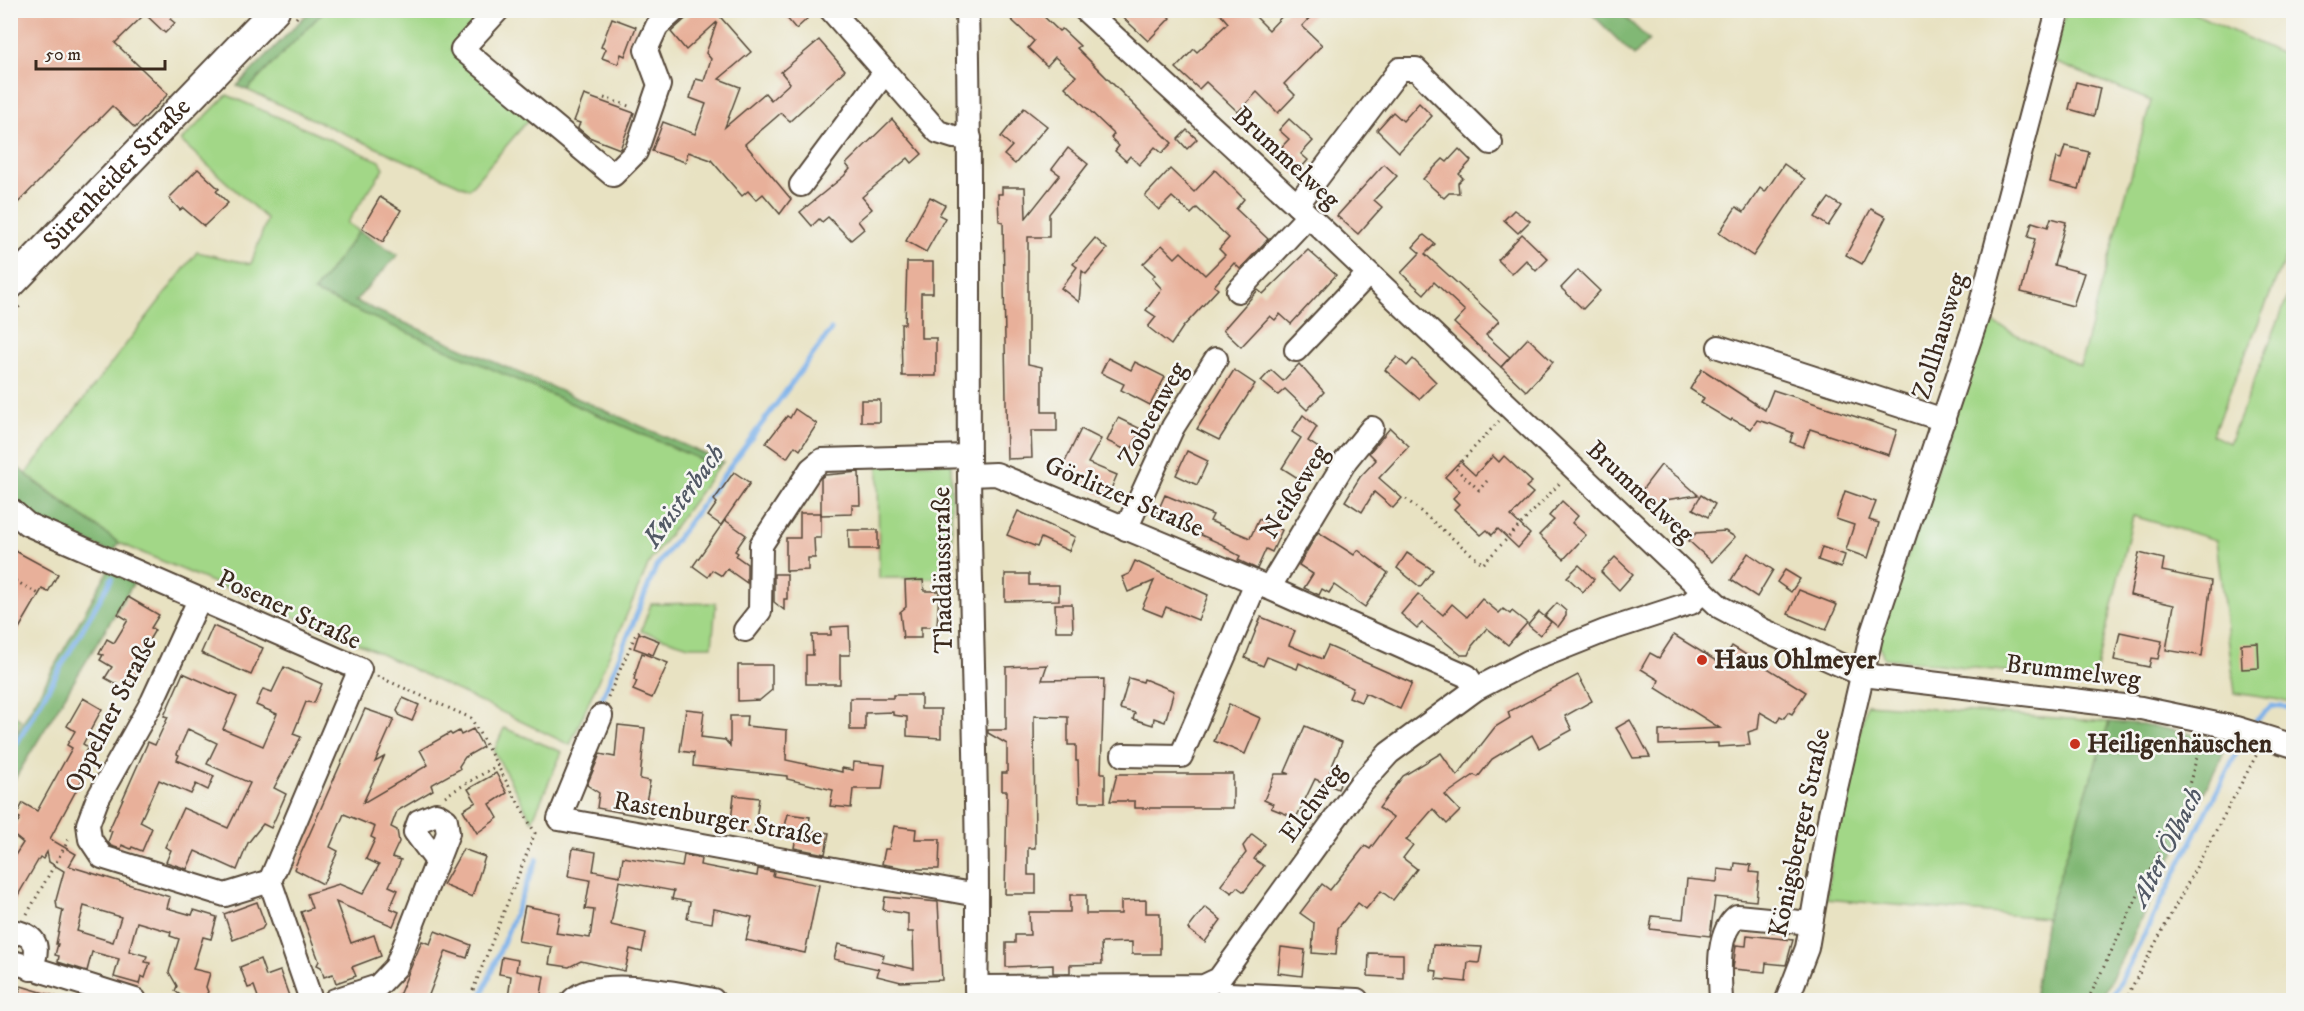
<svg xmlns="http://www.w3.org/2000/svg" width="2304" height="1011" font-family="'IM FELL DW Pica',serif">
<rect width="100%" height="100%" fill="#f6f6f2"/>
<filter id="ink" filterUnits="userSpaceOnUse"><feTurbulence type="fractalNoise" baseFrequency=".0167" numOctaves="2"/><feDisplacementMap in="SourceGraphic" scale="12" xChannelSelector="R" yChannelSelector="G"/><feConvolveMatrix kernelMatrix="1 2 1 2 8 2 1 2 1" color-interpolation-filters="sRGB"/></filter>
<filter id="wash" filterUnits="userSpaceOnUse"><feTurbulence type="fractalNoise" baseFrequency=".008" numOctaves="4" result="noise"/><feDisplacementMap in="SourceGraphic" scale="24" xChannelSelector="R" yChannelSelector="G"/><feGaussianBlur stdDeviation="1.35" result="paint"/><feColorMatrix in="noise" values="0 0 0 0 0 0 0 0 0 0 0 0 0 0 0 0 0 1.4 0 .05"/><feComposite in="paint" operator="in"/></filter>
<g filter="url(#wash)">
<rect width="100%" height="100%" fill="#e8e2c2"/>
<g fill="#a2d787" stroke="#6e8052" stroke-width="1.5">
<path d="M324 11H485L451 49 531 117 469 189 247 90Z"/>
<path d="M2066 11H2189L2293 59V239L2212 435 2229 443 2293 284V702L2235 693 2216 540 2133 516 2094 681 1884 658 1878 644 1987 320 2080 366 2151 101 2052 61Z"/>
<path d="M227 95 380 161 384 168 347 223 359 231 314 292 718 467 650 561 570 745 371 649 119 543 26 474 197 252 251 264 267 219 181 141Z"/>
<path d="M951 463 952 578H879L878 464Z"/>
<path d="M716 603 712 646H689L641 631 651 604Z"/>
<path d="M1867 704 2109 722 2046 918 1826 899 1838 815Z"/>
<path d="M11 714 21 720 11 739Z"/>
<path d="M504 728 562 752 532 821 494 751Z"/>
</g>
<g fill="#81b874" stroke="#5e7149" stroke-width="1.5">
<path d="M310 11H324L247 90 237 86Z"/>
<path d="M1589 11H1619L1649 40 1634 56Z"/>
<path d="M359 231 398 255 355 301 723 462 718 467 314 292Z"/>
<path d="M10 461 45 490 119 543 112 553 33 516 11 498Z"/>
<path d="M110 567 136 579 11 785V744Z"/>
<path d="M2109 722 2142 724 2229 742 2101 1000H2034L2046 918Z"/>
</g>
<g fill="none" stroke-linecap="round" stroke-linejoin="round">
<g stroke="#7cb1ea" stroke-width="5">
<path d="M600 704 656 567 831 330"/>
<path d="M2250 727 2271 706 2294 708"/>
<path d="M10 755 112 578"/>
<path d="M480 1000 537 859"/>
<path d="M2111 1000 2244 738"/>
</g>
</g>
<g id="blocks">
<g fill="#e8b09a" fill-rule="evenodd">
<path d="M10 10 178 11 170 19 175 23 165 33 145 14 115 43 168 94 135 128 112 106 10 211Z"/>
<path d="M780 10H800L807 19 796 29Z"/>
<path d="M1001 10H1037L1059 31 1062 29 1080 46 1077 48 1172 143 1162 153 1155 147 1139 165 1130 156 1126 161 1115 151 1119 146 1111 138 1114 134 1065 87 1076 76 1055 57 1047 66 1028 48 1034 41Z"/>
<path d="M1115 10H1162L1170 18 1148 41Z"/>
<path d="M1217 10H1249L1269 30 1288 10H1317L1302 26 1322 45 1284 84 1295 95 1278 113 1257 92 1238 112 1206 82 1199 89 1176 68 1194 49 1197 52 1228 23Z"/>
<path d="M694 11H715L751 52 719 79 740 87 725 127 765 93 771 100 790 83 781 72 819 40 845 70 790 121 781 113 745 144 791 199 780 214 763 194 756 200 748 191 742 196 711 160 688 152 685 162 652 151 663 122 695 134 706 104 690 98 696 79 704 81 711 59 706 53 717 22 686 50 671 32Z"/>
<path d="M612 18 636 27 625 56 621 54 618 64 602 58 606 49 601 47Z"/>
<path d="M2076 82 2100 88 2094 116 2069 109Z"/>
<path d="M584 95 634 113 620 149 589 137 578 128 580 123 574 121Z"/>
<path d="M1419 103 1432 116 1399 152 1377 130 1393 112 1403 121Z"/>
<path d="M1024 108 1047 126 1015 164 1004 155 1012 146 1001 137Z"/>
<path d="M892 119 922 154 912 163 908 158 862 197 872 209 858 221 864 229 851 240 828 217 822 222 819 219 812 226 800 212 844 176 850 169 846 164Z"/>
<path d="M1289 119 1313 141 1301 154 1308 160 1295 175 1274 155 1289 139 1279 130Z"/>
<path d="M1187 130 1197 139 1187 149 1178 139Z"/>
<path d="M2065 146 2089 152 2079 189 2050 182 2056 158 2061 159Z"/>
<path d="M1068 148 1088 164 1049 214V237H1028V364L1042 367V412H1057V431H1031L1032 458 1007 459 1003 222 999 221 998 194H1002V187H1025L1026 218 1060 175 1052 169Z"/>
<path d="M1459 149 1471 161 1459 174 1463 178 1458 183 1459 193H1449L1444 198 1423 179 1443 159 1447 162Z"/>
<path d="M1384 164 1397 176 1374 200 1382 207 1358 234 1337 216Z"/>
<path d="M1784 164 1805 179 1753 256 1719 233 1736 207 1744 212 1760 188 1765 192Z"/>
<path d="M198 169 219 189 216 191 228 203 204 226 183 208 180 210 169 198Z"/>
<path d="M1170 169 1194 192 1215 170 1244 199 1236 209 1268 239 1240 269 1234 263 1214 286 1218 289 1183 327 1171 345 1148 327 1156 317 1146 310 1162 289 1152 278 1155 275 1143 264 1162 245 1175 258 1181 252 1205 275 1225 255 1219 249 1229 238 1197 208 1191 214 1172 197 1159 210 1145 196Z"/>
<path d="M380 197 401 210 383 242 362 228Z"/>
<path d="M930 197 945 205 939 215 945 218 926 252 906 241Z"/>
<path d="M1829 198 1841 206 1828 226 1815 217Z"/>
<path d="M1871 209 1886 217 1862 264 1846 255Z"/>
<path d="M1514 210 1530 221 1518 233 1504 220Z"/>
<path d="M2051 218 2066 222 2054 265 2084 273 2073 306 2021 292 2035 239 2028 237 2032 222 2048 227Z"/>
<path d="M1522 234 1548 259 1536 271 1526 260 1512 274 1498 260Z"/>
<path d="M1424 235 1435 244 1425 254 1499 321 1486 335 1510 357 1501 367 1454 323 1465 311 1434 282 1424 294 1401 273 1420 253 1413 247Z"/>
<path d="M1095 238 1107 249 1086 274 1082 271 1079 302 1061 288 1077 267 1073 264Z"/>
<path d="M1308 250 1336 275 1291 324 1280 314 1275 320 1270 316 1241 347 1223 330 1258 290 1263 294Z"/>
<path d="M907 262H933V293H921V338H936V376H902L901 324H905Z"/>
<path d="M1578 270 1600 291 1583 309 1561 288Z"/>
<path d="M1528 338 1553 362 1526 391 1501 367Z"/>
<path d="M1397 357 1407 366 1413 359 1436 382 1419 399 1385 370Z"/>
<path d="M1108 358 1131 370 1135 362 1165 377 1150 405 1121 390 1124 384 1101 373Z"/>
<path d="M1299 364 1324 392 1307 410 1285 389 1278 395 1261 381 1271 370 1283 381Z"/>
<path d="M1702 369 1765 410 1773 390 1897 430 1889 455 1810 429 1803 447 1790 442 1793 433 1771 424 1757 420 1751 429 1732 419 1731 421 1701 403 1704 398 1690 389Z"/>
<path d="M1234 370 1255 384 1219 440 1197 429Z"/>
<rect x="861" y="400" width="19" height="22"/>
<path d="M795 409 817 424 800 450 795 446 787 458 766 443 787 416 790 418Z"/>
<path d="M1303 415 1317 427 1308 441 1323 451 1304 482 1282 468 1301 438 1292 432Z"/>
<path d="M1118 418 1141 429 1130 452 1107 441Z"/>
<path d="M1390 428 1409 446 1379 478 1402 498 1393 508 1374 492 1362 512 1345 501 1360 477 1376 460 1369 453Z"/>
<path d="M1081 429 1101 439 1088 463 1117 475 1107 498 1059 474Z"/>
<path d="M1187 451 1208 461 1197 485 1176 475Z"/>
<path d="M1493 456 1499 462 1504 456 1532 482 1526 487 1533 493 1511 516 1530 534 1518 548 1498 529 1492 535 1487 530 1481 535 1454 509 1459 504 1453 498 1460 491 1445 477 1460 461 1475 475Z"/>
<path d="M1661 465 1679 478 1698 495 1665 500 1657 510 1638 495Z"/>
<path d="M734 472 750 483 721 525 708 516 717 503 714 500Z"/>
<path d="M859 472 860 505H852V514L821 515V478L825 475Z"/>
<path d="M1845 491 1876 502 1869 520 1879 523 1868 558 1846 550 1854 525 1836 519Z"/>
<path d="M1165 495 1213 515 1210 521 1250 538 1259 519 1282 530 1272 552 1266 549 1257 569 1238 560 1240 556 1225 548 1226 546 1156 515Z"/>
<path d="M1701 495 1715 504 1708 517 1693 509Z"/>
<path d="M1562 501 1578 516 1572 523 1586 535 1564 559 1539 535 1554 520 1549 516Z"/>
<path d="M1018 511 1075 537 1069 551 1041 538 1037 547 1007 535Z"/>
<path d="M800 513H821V538H814L815 558H808V570L786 571V538H800Z"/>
<path d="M725 520 746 535 735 551 738 553 736 556 747 564V583L727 569 722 576 712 570 708 577 693 566Z"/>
<path d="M848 530H878V549H849Z"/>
<path d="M1725 531 1735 537 1712 562 1689 541 1696 533Z"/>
<path d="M1318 532 1354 555 1358 550 1388 573 1365 607 1334 585 1329 593 1322 589 1319 595 1304 588 1313 574 1299 565Z"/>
<path d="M1822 547 1845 555 1841 568 1818 560Z"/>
<path d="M10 548 58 574 48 592 42 589 10 644Z"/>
<path d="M1407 553 1433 570 1420 587 1397 568Z"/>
<path d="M1748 553 1773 570 1757 597 1731 580Z"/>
<path d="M2139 553 2164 559 2162 571 2211 581 2202 656 2166 650 2174 605 2130 595Z"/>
<path d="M1615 557 1633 574 1619 590 1601 572Z"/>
<path d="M1135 561 1208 595 1198 620 1166 607 1162 616 1142 608 1154 581 1128 592 1122 577 1129 574Z"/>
<path d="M1579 565 1594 579 1583 592 1567 577Z"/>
<path d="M1785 570 1800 579 1791 592 1777 582Z"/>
<path d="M774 574H787V599H784V610L774 602Z"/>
<path d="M1005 574H1029V585H1059V600L1005 601Z"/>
<path d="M923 580 924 591H939L937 627H921V638H903L900 612 906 607 905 581Z"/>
<path d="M1799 590 1837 605 1826 630 1788 614Z"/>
<path d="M1418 594 1443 615 1452 604 1467 617 1482 599 1499 613 1503 609 1510 614 1512 611 1527 623 1508 645 1487 628 1472 646 1468 655H1461L1422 623 1417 628 1401 614Z"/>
<path d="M128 597 159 615 151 628 155 630 134 665 140 668 127 690 105 678 112 667 100 660 103 655 99 654 107 639 114 643 128 620 118 614Z"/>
<path d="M1557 603 1566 611V616L1558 627 1545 616Z"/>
<path d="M1055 604H1072L1073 631H1056Z"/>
<path d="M1539 612 1551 622 1540 635 1528 625Z"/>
<path d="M1261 617 1295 631 1289 645 1322 659 1328 646 1412 683 1400 709 1365 693 1361 702 1349 697 1353 688 1299 663 1297 669 1267 657 1263 666 1245 658Z"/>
<path d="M213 626 263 648 251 675 201 653Z"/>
<path d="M849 626 850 655H840V684H806V655H813L812 635H831V627Z"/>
<path d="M2120 632 2162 641 2158 659 2151 658 2149 667 2114 660Z"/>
<path d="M639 633 659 641 653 655 634 648Z"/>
<path d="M1674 635 1721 664 1732 646 1806 692 1792 714 1788 712 1784 718 1780 716 1777 722 1760 712 1758 729 1748 732 1750 745 1718 747V743L1659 745V731L1720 728 1656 688 1659 680 1641 669 1650 653 1659 658Z"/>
<path d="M2258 643 2259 668 2242 669 2241 644Z"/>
<path d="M642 653 668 663 652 698 633 690 637 681 634 680 636 671Z"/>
<path d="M738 665H772V690L760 700 738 701Z"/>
<path d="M1047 665 1042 680 1104 679 1101 773H1105V802H1079L1078 761H1076V745H1068V717L1034 716 1035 848H1028V875H1036V894H1005L1007 791H1002V773H1007V744L988 733V730H1006V667Z"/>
<path d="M284 667 322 684 314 703 306 702 293 734 301 737 274 788 286 794 271 828 263 824 248 843 237 870 195 851 187 869 166 862 171 850 165 847 183 808 228 828 250 783 207 764 217 743 188 729 177 754 179 755 177 760 214 776 208 790 196 784 191 794 159 780 140 822 152 828 142 851 132 847 131 849 122 845 121 849 111 846 108 842 112 831 109 830 148 742 155 745 168 717 164 716 183 673 237 697 223 729 263 746 277 714 256 705 263 689 272 692Z"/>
<path d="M1578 675 1592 701 1565 716 1572 730 1539 748 1532 735 1492 759 1478 777 1474 775 1445 795 1460 811 1447 824 1433 809 1406 840 1413 845 1403 858 1417 869 1393 900 1381 891 1366 909 1358 903 1338 928 1336 955 1312 953 1314 923 1300 913 1322 884 1330 890 1365 846 1370 849 1393 818 1379 808 1403 776 1441 753 1457 776 1495 727 1510 718 1508 712Z"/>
<path d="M1129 678 1143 682 1144 679 1174 691 1165 722 1154 718 1153 725 1133 719 1135 713 1120 709Z"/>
<path d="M893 695H921V709H941V738L907 736V717L893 715V712L865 713V730H850V698H893Z"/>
<path d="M83 698 102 709 83 744 88 747 84 754 93 759 50 839 76 854 69 866 170 897 167 908 192 915 194 910 217 917 211 939 203 937 193 969 210 973 206 987 208 992 203 999 183 997 175 991 177 986 169 972 179 939 170 936 171 932 137 922 129 951 147 956 145 962 150 963 145 978 141 976 139 984 114 977 119 959 92 952 87 971 58 962 59 956 55 955 58 944H56L63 910 57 908 56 900 64 871 49 862 47 852 43 859 40 857 10 909V863L23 843 12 834 20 818 16 816 23 803 37 811 72 748 67 745 75 731 67 726ZM84 906 121 917 113 942 77 931Z"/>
<path d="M403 698 419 705 412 721 400 716 397 711Z"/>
<path d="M1229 704 1260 718 1245 754 1214 741Z"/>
<path d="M365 709 394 719 375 762 384 757 363 803 428 765 420 750 450 733 452 735 459 731 461 735 473 729 483 747 465 757 459 766 460 769 431 785 433 790 397 811 391 827 397 830 399 842 392 857 401 860 389 886 398 890 390 908 399 912 393 926 336 902 351 943 374 935 381 956 352 967 356 976 336 983 333 974 324 977 321 967 317 965 319 961 301 912 312 908 307 894 339 884 363 894 379 865 366 859 375 839 371 837 375 827 344 814 330 847 338 851 323 884 294 869Z"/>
<path d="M686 709 704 711 701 737 725 740 730 746V716H747L746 726 787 730 786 760 842 772V768L853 770 854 762 885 765 882 789H853L851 808 830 806 833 790 787 779V776L693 766 694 753 680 751Z"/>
<path d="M1630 720 1634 727 1650 757 1633 758 1620 734 1616 728Z"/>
<path d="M618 725 645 728 640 779 650 781 646 802 654 804 652 818 597 808 599 793 587 785 600 754 615 757Z"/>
<path d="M1305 726 1342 742 1330 771 1343 777 1338 789 1315 779 1296 818 1271 808 1273 804 1264 800 1275 774H1290L1285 772Z"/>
<path d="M496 773 507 793 490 804 498 818 477 833 463 810 476 802 468 789Z"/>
<path d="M1117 774H1233V808H1135V801H1110Z"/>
<path d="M734 795 759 798 754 834 730 830Z"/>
<path d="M788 814 810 817 808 830 829 833 825 854 794 848 796 837 783 834Z"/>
<path d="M894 826 916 829 915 839H940L939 869H910L882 864 885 849H889Z"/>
<path d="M1252 834 1265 844 1254 859 1264 866 1244 892 1237 887 1232 893 1221 885 1246 853 1243 846Z"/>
<path d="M573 848 596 852 593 871 620 876 623 857 682 867 684 855 701 859 700 865 757 876 758 869 774 872 773 876 819 885 805 953 746 940 752 917 714 909 712 923 687 919 690 902 672 899 674 891 619 881 611 925 646 933 642 952 630 949 625 971 581 961 569 967 549 964 552 947 518 941 525 906 560 913 556 933 590 938 594 910 585 909 590 880 568 876Z"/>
<path d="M463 849 485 857 472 897 443 885Z"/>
<path d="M1735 863 1751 865 1750 872 1759 873 1756 901 1715 897 1710 936 1650 929 1652 916 1683 919 1687 879 1717 882 1718 869 1734 871Z"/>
<path d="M1070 895H1086V914H1121V901L1146 900V913H1160V954H1132V942L1101 943 1102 964 1070 965V973H1053V965L1006 967V943H1015V935H1030L1029 912H1070Z"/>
<path d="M885 897 938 902 942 980 901 982 877 976 879 969 834 959 838 944 879 953 884 955 882 962 914 969 913 932H908V914L883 910Z"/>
<path d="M257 902 265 924 262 929 233 940 224 914Z"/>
<path d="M1205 907 1221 920 1205 942 1188 929Z"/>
<path d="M435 931 471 945 467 958 446 951 427 1000H397L422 941 430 944Z"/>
<path d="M1747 935 1793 940 1786 965 1766 963 1765 972 1733 969 1736 945 1746 946Z"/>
<path d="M1433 945 1482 947 1479 963 1468 962 1466 982 1436 979 1437 971 1430 970Z"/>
<path d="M1281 947 1305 950 1302 976 1278 973Z"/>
<path d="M1369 953 1403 954V978L1368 976Z"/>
<path d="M502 957 518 960 516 971 544 976 540 1000 508 998 511 976 499 974Z"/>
<path d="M260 959 266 976 280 971 289 996 276 1000H259L254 986 248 988 240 967Z"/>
<path d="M21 986 58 997V1000H17Z"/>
</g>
</g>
</g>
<g filter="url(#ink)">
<use href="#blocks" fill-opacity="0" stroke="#554637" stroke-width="1.5"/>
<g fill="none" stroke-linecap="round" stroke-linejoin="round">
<g stroke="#554637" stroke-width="26">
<g id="minor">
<path d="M498 10 462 49 613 175 636 152 659 85 646 50 657 26 675 10"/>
<path d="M831 10 938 132 954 137 970 138"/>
<path d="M967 10C971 165 968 319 969 473 971 649 980 825 976 1000"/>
<path d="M1085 10 1297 205 1720 607 1763 630 1863 675 2141 708 2236 728 2294 746"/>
<path d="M801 185 885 72"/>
<path d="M1297 205 1400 69H1416L1491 143"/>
<path d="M1238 291 1308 216"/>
<path d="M1719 347 1944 420"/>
<path d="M1296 350 1368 274"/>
<path d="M969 475 996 474 1269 588 1467 676 1476 689"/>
<path d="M10 509 27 524 360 669 270 881 311 1000"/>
<path d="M1126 529 1173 427 1216 359"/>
<path d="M1269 588 1346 460 1372 428"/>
<path d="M199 600 152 702 97 800 88 824 90 839 102 857 225 895 270 881"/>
<path d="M745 630 760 611 761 545 811 469 822 460 969 456"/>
<path d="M601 716 559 819 977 895"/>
<path d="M1123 755 1181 756 1256 583"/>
<path d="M10 936 18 932C39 938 39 950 31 969"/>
<path d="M10 961 135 1000"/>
<path d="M976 987 1204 986 1219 979 1359 786 1389 753 1476 689 1530 661 1605 631 1691 603 1703 591"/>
<path d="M1229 994 1357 1000"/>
<path d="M335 1000 378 986 396 967 448 833 446 820 436 814 419 821 415 832 436 860"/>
<path d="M573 1000C598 975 681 994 713 1000"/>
<path d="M1721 1000C1720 975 1715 934 1737 916L1811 923"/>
<path d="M1787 1000 1807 948 1830 814 1872 633 1977 318 2058 10"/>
</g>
</g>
<g stroke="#554637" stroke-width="32">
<g id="major">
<path id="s1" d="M10 285 275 10"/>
</g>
</g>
<g stroke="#554637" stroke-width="3" stroke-dasharray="1.5 4.5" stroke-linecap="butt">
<path d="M296 18 303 10"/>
<path d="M604 98 632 107"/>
<path d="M10 316 20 306"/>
<path d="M1487 481 1479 490 1455 468 1499 421"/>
<path d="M1406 499 1483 564 1560 483"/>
<path d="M10 578 39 594"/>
<path d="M377 676 471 718 535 833 469 1000"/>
<path d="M608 697 635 636 642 628"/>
<path d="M445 796 498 765"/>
<path d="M27 914 69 839"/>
<path d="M2088 1000 2186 795 2202 740"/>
<path d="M2125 1000 2257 754"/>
</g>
<use href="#minor" stroke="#fff" stroke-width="22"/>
<use href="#major" stroke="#fff" stroke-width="28"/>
</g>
</g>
<g fill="#c8321e" stroke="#f6f6f2" stroke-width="2">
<circle cx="1702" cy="660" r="6"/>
<circle cx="2075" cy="744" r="6"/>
</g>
<g text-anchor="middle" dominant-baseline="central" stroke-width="5" stroke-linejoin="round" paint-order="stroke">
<g font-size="26" fill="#3b2a1e" stroke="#f6f6f2">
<text transform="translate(1286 158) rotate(43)">Brummelweg</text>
<text stroke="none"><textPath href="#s1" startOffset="154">Sürenheider Straße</textPath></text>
<text transform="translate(1940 336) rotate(-73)">Zollhausweg</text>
<text transform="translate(1153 414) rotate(-61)">Zobtenweg</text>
<text transform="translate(1295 492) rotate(-58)">Neißeweg</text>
<text transform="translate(1640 492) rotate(43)">Brummelweg</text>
<text transform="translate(1124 497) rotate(23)">Görlitzer Straße</text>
<text transform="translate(943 570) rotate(-91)">Thaddäusstraße</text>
<text transform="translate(289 610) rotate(25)">Posener Straße</text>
<text transform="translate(2073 672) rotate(7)">Brummelweg</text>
<text transform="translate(111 714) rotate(-63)">Oppelner Straße</text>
<text transform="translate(1313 803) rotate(-53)">Elchweg</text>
<text transform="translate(718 819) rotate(10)">Rastenburger Straße</text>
<text transform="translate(1800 833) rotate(-78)">Königsberger Straße</text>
</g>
<g font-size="26" font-weight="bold" fill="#3b2a1e" stroke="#f6f6f2" text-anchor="start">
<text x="1714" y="660">Haus Ohlmeyer</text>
<text x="2087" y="744">Heiligenhäuschen</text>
</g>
<g font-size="27" font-style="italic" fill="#525965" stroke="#f6f6f2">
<text transform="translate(684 496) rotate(-54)">Knisterbach</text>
<text transform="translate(2167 847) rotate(-63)">Alter Ölbach</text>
</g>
</g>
<rect width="2304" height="1011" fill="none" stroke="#f6f6f2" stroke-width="36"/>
<path d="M36 60v9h129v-9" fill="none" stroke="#3b2a1e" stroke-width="3"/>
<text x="45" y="60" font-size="18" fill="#3b2a1e" stroke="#f6f6f2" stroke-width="4.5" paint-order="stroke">50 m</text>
</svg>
